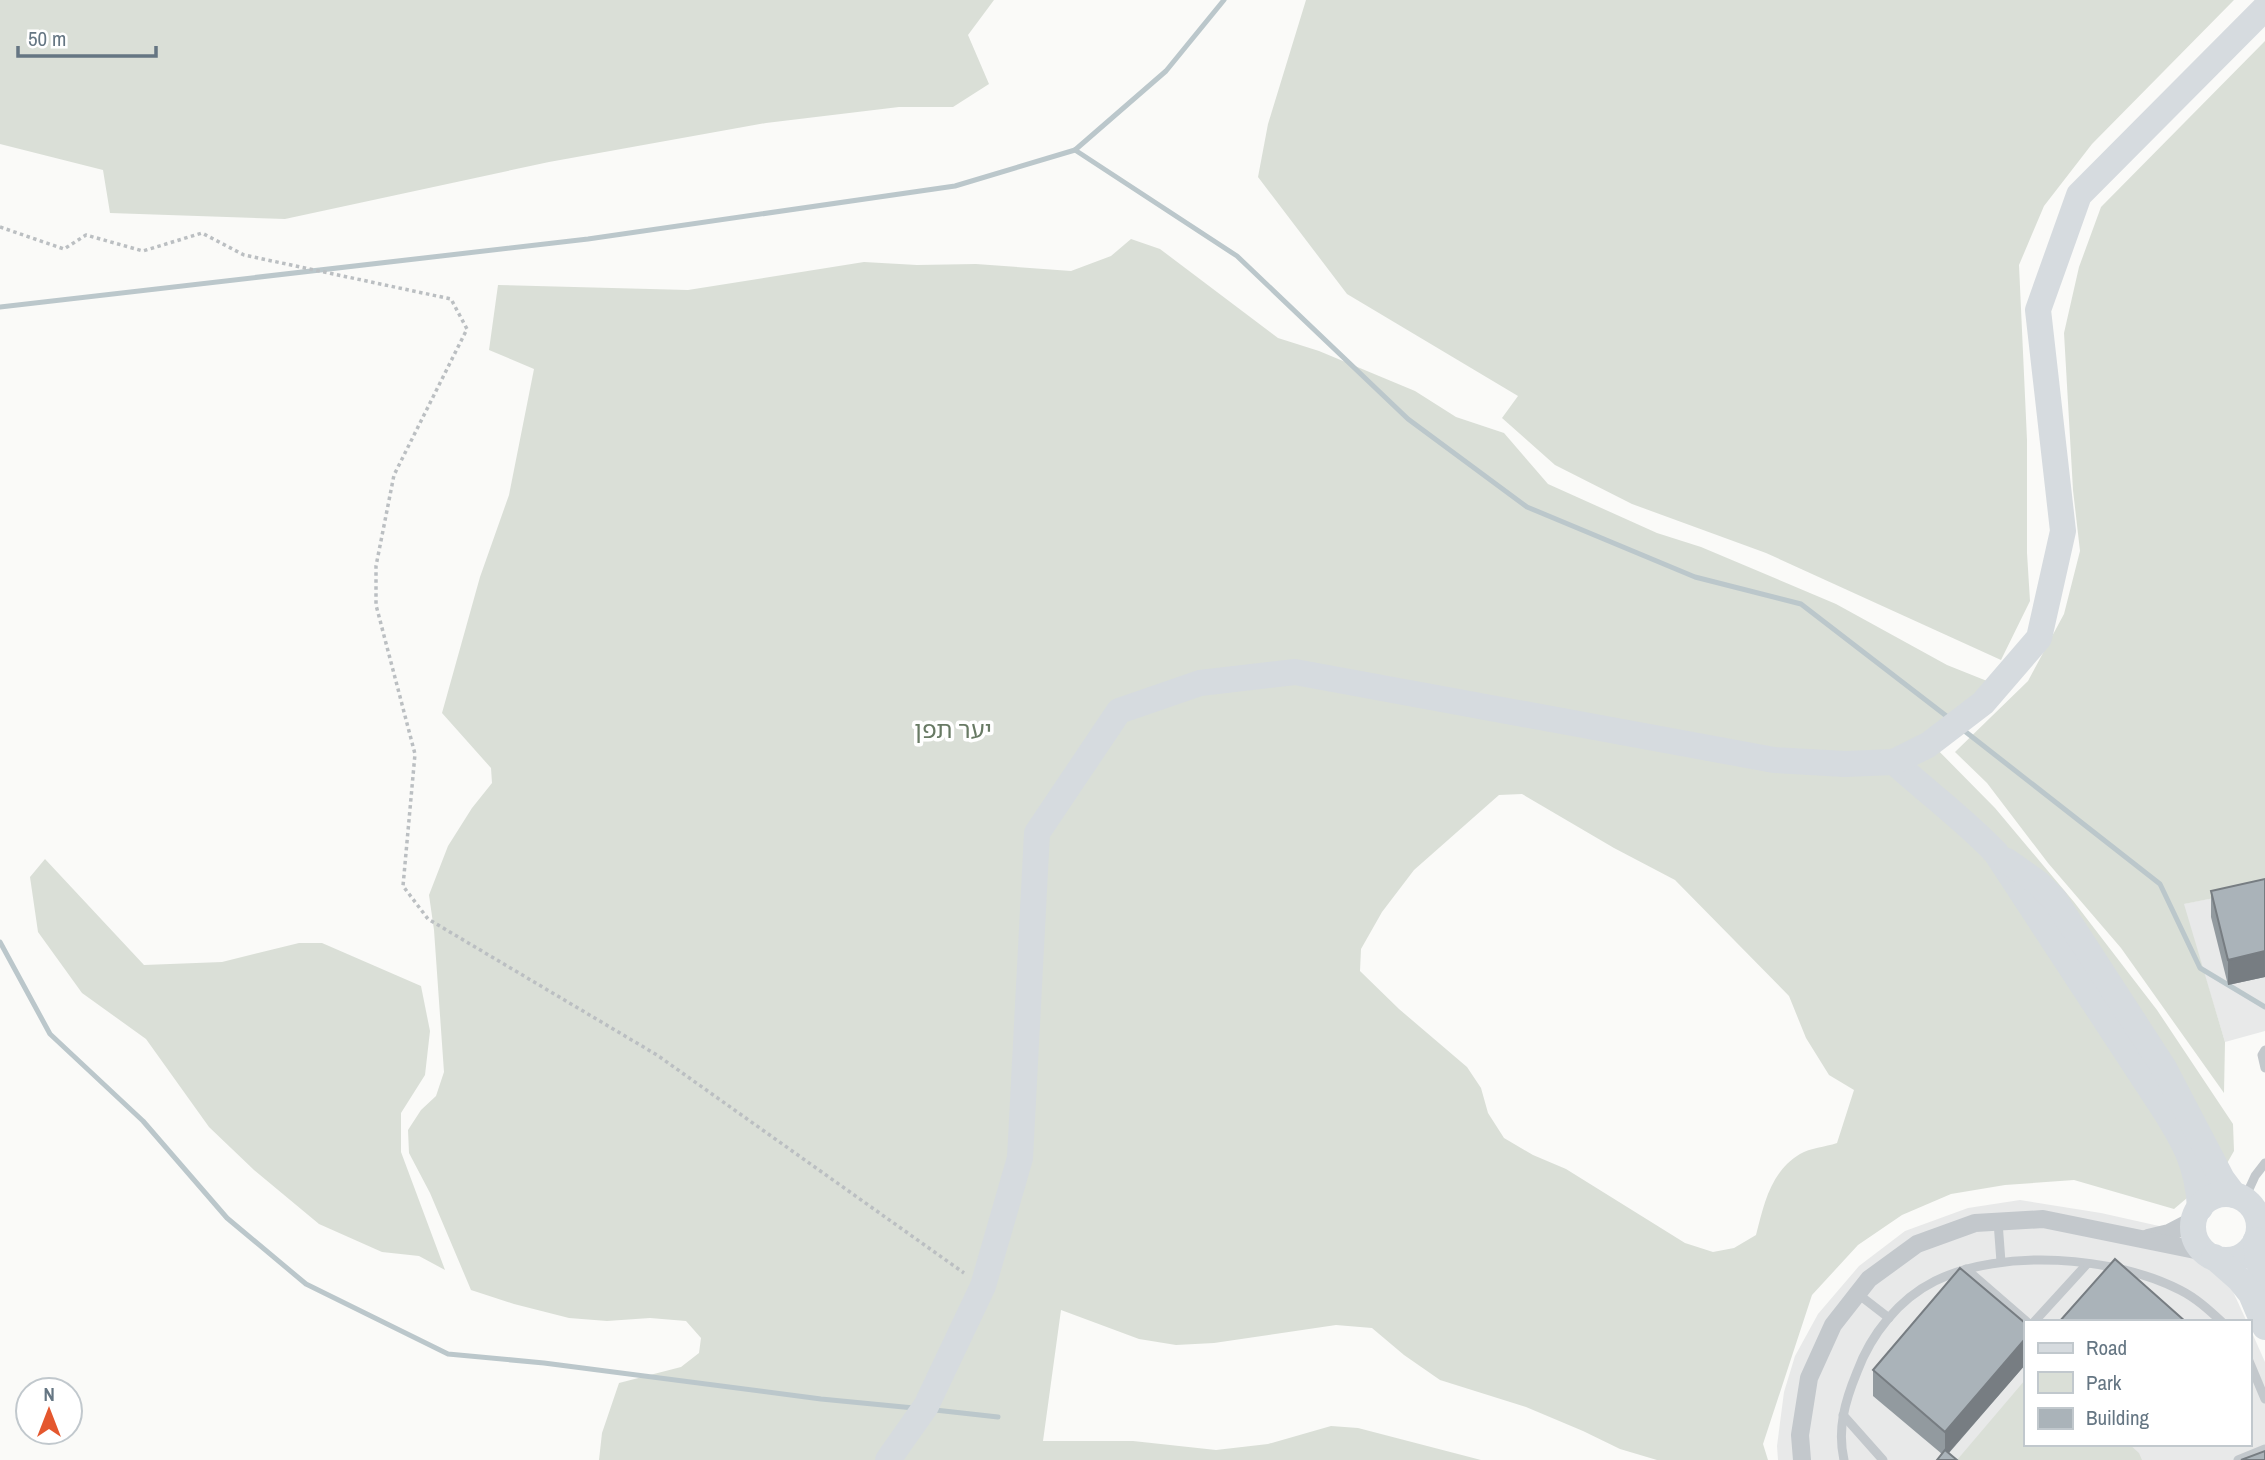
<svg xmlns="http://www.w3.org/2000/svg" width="2265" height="1460" font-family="'Archivo Narrow','Noto Sans Hebrew',sans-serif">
<rect width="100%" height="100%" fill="#fafaf8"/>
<g fill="#e8e9e9">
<path d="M2265 888V1031L2225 1042 2183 904Z"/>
<path d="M2020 1200 2101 1213 2177 1230 2205 1231 2247 1322H2025V1444H2249V1326L2265 1362V1460H1778L1777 1446 1784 1392 1795 1356 1818 1314 1859 1266 1905 1231 1968 1208Z"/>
</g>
<g fill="#dadfd7" fill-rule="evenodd">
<path d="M0 0H994L968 35 989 84 953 107H899L766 123 549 162 285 219 110 213 103 170 0 144Z"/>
<path d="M1306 0H2234L2092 144 2044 206 2019 265 2027 440V553L2030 601 2001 660 1766 553 1632 504 1555 465 1502 418 1518 396 1347 294 1258 177 1268 124Z"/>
<path d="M2265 41V888L2184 904 2225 1042 2224 1093 2121 948 2048 863 1987 783 1955 752 2028 681 2064 614 2080 551 2073 490 2064 333 2079 267 2101 207Z"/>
<path d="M1131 239 1160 249 1278 338 1319 351 1415 391 1456 417 1504 433 1548 484 1657 533 1701 547 1836 604 1947 665 2002 687 1924 736 1995 808 2074 902 2157 1010 2233 1124 2234 1151 2226 1165 2174 1209 2074 1180 2005 1185 1951 1194 1902 1215 1858 1245 1812 1295 1763 1444 1768 1460H1657L1620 1449 1583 1431 1526 1407 1440 1380 1404 1355 1372 1328 1336 1325 1214 1343 1176 1345 1139 1339 1061 1310 1043 1441H1133L1216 1450 1268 1444 1331 1426 1358 1428 1481 1460H599L602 1433 619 1383 681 1367 699 1353 701 1338 686 1321 650 1318 607 1321 569 1318 514 1304 471 1290 430 1193 409 1153 408 1130 421 1110 436 1096 444 1072 434 930 429 895 448 846 472 808 492 783 491 768 442 713 480 577 509 495 534 369 489 350 498 285 688 290 864 262 917 265 976 264 1071 271 1111 256ZM1522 794 1614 848 1675 880 1789 996 1806 1038 1829 1075 1854 1090 1837 1143C1825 1147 1810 1148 1800 1154 1770 1172 1764 1205 1756 1235L1734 1248 1713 1252 1685 1243 1566 1169 1533 1155 1504 1138 1488 1113 1481 1088 1467 1067 1399 1009 1360 971 1361 949 1382 912 1414 870 1499 795Z"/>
<path d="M45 859 144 965 222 962 299 943H322L421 986 430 1031 425 1075 401 1113V1152L445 1270 419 1256 382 1252 319 1224 254 1170 209 1127 146 1039 82 993 38 932 30 877Z"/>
<path d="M2025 1380V1444H2129L2139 1453 2142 1460H1957Z"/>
</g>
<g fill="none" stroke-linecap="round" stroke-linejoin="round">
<g stroke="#bbc7cb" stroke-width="5">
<path d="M1075 150 1237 256 1408 419 1527 507 1695 577 1801 604 1949 718"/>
<path d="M0 307 588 239 955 186 1075 150 1166 71 1224 0"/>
<path d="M1962 729 2160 884 2200 968 2265 1007"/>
<path d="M0 942 50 1034 143 1121 227 1218 306 1284 448 1354 544 1363 821 1399 914 1408"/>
<path d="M935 1410 998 1417"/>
</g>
<path stroke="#bbbfc2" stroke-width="3.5" stroke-dasharray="3.5 3.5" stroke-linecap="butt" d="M0 227 64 249 86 235 143 251 202 233 244 255 451 299 467 329 394 475 376 566V605L415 754 403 886 428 919 657 1055 964 1273"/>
<g stroke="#c3c8cc" stroke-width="9">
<path d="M2265 1050 2262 1055 2265 1068"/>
<path d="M2244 1200 2255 1176 2265 1163"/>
<path d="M1998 1222 2001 1262"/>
<path d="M1966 1269 2027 1322"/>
<path d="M1858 1294 1889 1318"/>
<path d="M2034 1322 2087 1264"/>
<path d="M2249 1361 2265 1399"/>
<path d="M1843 1415 1883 1460"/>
<path d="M1844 1460C1837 1429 1845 1401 1857 1372 1871 1334 1899 1299 1935 1281 2002 1248 2114 1256 2180 1290 2196 1298 2209 1310 2222 1322"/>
<path d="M2238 1460 2265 1449"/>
</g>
<g stroke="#c3c8cc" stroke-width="18">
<path d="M2148 1238 2169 1233 2194 1220"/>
<path d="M1802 1460 1800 1435 1809 1378 1833 1325 1869 1279 1917 1244 1975 1223 2043 1219 2205 1252"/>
</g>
<g stroke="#d6dbdf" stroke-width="26">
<path d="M1894 762C1928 793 1965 820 1996 853L2163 1108C2185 1143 2198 1166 2200 1208"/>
<path d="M2007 861 2038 883 2055 900 2164 1068 2222 1179 2234 1195"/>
<circle cx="2226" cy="1227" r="33"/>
<path d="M2256 1240 2258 1260 2265 1282"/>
<path d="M2214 1257 2239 1279 2251 1294 2265 1327"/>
<path d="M888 1460 926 1406 983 1286 1020 1158 1037 833 1119 711 1200 683 1295 672 1774 760 1845 764 1894 762 1928 745 1983 703 2039 638 2063 531 2038 310 2079 195 2265 8"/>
</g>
</g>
<g fill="#929a9f">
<path d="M2265 879V977L2228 985 2211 917V891Z"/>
<path d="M2025 1323V1365L1949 1453 1942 1454 1873 1396V1370Z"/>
</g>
<g fill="#777d82">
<path d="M2265 951V977L2228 985V960Z"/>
<path d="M2025 1339V1365L1945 1457V1432Z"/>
</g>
<g fill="#aab3b9" stroke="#777d82" stroke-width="2">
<path d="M2265 879V951L2228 960 2211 891Z"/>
<path d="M2115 1259 2186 1322H2059Z"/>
<path d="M1960 1268 2025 1323V1339L1945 1432 1873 1370Z"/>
<path d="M1945 1450 1957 1460H1937Z"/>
<path d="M2265 1451V1460H2241Z"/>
</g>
<g text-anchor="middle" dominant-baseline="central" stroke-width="7" stroke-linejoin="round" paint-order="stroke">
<g font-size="24" fill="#687a64" stroke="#fff">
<text x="953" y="729">יער תפן</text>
</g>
</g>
<rect x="2024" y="1320" width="228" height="126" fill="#ffffff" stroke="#c1c8cd" stroke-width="2"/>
<rect x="2038" y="1343" width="35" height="10" fill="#d6dbdf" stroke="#c1c8cd" stroke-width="2"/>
<text x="2086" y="1355" font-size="21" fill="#657683">Road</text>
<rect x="2038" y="1372" width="35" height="21" fill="#dadfd7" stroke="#c1c8cd" stroke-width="2"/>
<text x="2086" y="1390" font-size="21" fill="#657683">Park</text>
<rect x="2038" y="1408" width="35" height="21" fill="#aab3b9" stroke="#c1c8cd" stroke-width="2"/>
<text x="2086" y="1425" font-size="21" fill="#657683">Building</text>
<g transform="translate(49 1411)"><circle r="33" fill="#ffffff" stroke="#c1c8cd" stroke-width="2"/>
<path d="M0-5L12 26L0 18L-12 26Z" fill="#e4572e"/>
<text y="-10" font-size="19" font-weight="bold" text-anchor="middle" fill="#657683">N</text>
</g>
<path d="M18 46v10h138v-10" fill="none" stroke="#657683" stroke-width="3.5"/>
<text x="28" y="46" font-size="21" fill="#657683" stroke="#ffffff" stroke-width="5" paint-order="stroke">50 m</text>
</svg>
